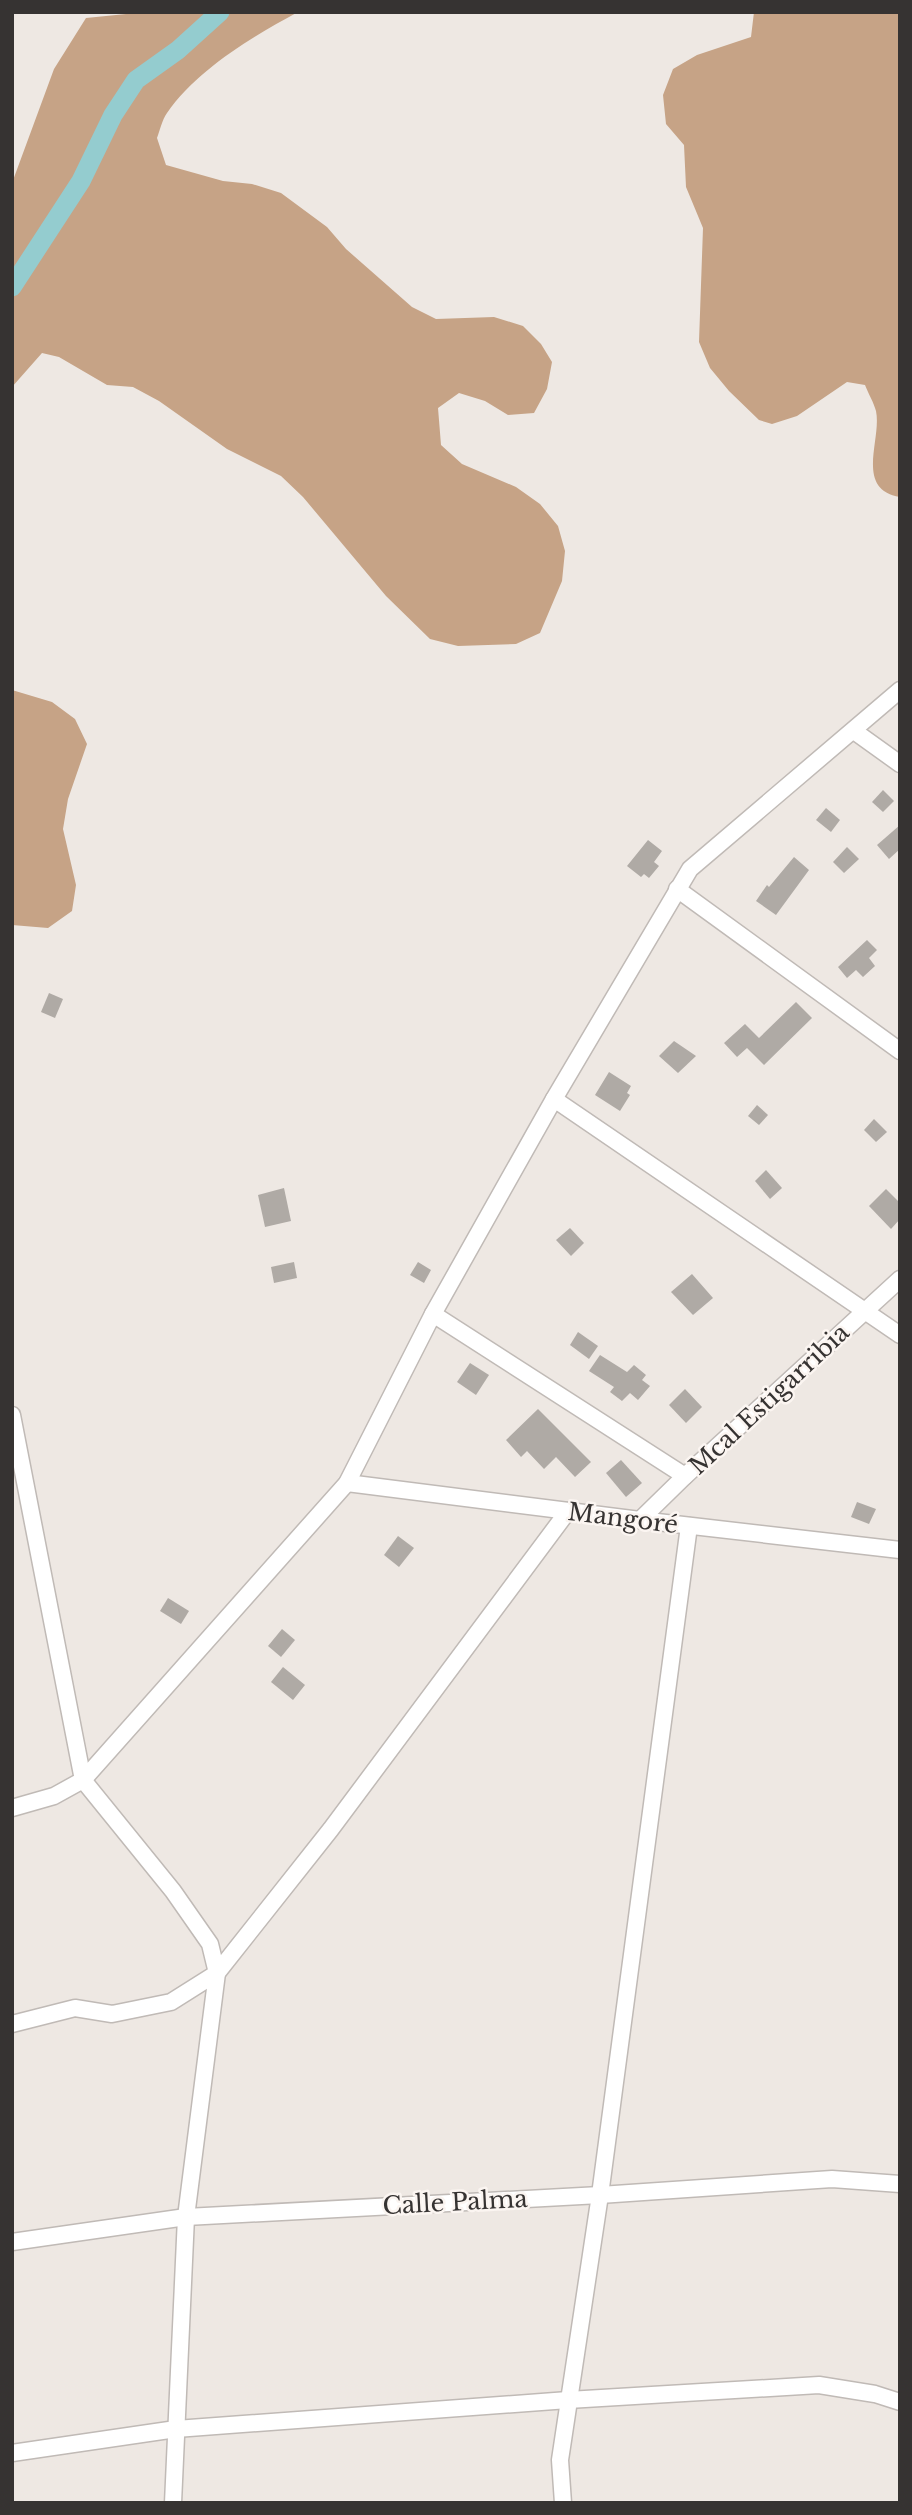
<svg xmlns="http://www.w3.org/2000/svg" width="912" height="2515" font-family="'Libre Baskerville',serif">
<rect width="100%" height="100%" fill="#eee8e3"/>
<g fill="#c6a386">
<path d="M146 12H298C252 37 198 69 167 113 162 120 160 130 157 138L166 165 223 181 252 184 281 193 327 227 346 249 412 307 436 319 494 317 523 326 541 344 552 362 547 389 534 413 508 415 485 401 459 393 438 408 441 445 462 464 516 487 540 504 558 526 565 551 562 581 540 633 516 644 458 646 430 639 386 596 303 497 281 476 227 449 159 401 133 387 107 385 59 357 42 353 12 387V183L54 69 86 18Z"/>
<path d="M754 12H900V497C854 489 882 440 876 411 874 403 868 393 865 385L847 382 797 416 772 424 759 420 729 391 710 368 699 342 703 228 686 187 684 145 666 124 663 95 673 69 697 55 751 37Z"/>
<path d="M12 690 52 702 75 719 87 744 68 799 63 829 76 885 72 911 48 928 12 925Z"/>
</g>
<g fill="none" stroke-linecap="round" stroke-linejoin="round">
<path stroke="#94cccf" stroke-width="19" d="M12 287 81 181 113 115 136 80 178 50 220 12"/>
</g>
<g fill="#afaaa5">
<path d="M883 790 894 801 883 812 872 802Z"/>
<path d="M826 808 840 820 831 832 816 820Z"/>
<path d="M900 825V849L889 859 877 845Z"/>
<path d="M648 840 662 851 654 862 659 866 649 878 644 874 641 877 627 866Z"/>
<path d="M847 847 859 859 844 873 833 862Z"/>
<path d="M794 857 809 870 776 915 756 901 767 885 769 887Z"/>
<path d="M867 940 877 950 869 958 875 966 863 977 856 970 847 978 838 967Z"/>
<path d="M49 993 63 999 55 1018 41 1012Z"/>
<path d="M796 1002 812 1018 764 1065 747 1048 737 1057 724 1043 745 1024 759 1038Z"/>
<path d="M674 1041 696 1056 678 1073 659 1056Z"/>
<path d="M609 1072 631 1086 627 1093 630 1095 620 1111 595 1095Z"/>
<path d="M757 1105 768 1115 759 1125 748 1116Z"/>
<path d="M874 1119 887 1132 876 1142 864 1130Z"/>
<path d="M766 1170 782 1188 770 1199 755 1181Z"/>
<path d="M284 1188 291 1221 265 1227 258 1195Z"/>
<path d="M886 1189 900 1203V1219L891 1229 869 1206Z"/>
<path d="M570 1228 584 1243 571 1256 556 1240Z"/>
<path d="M294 1262 297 1278 274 1283 271 1267Z"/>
<path d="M418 1262 431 1270 424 1283 410 1275Z"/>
<path d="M692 1274 713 1298 693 1315 671 1292Z"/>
<path d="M578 1332 598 1346 589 1359 570 1345Z"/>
<path d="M600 1355 627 1372 634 1365 646 1375 642 1380 650 1386 638 1400 630 1393 622 1401 610 1392 614 1387 589 1371Z"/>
<path d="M470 1363 489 1375 476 1395 457 1382Z"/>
<path d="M685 1389 702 1407 686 1423 669 1405Z"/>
<path d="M538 1409 591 1462 575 1477 556 1457 544 1469 527 1451 521 1457 506 1440Z"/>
<path d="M621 1460 642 1483 626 1497 606 1473Z"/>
<path d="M857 1502 876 1509 869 1524 851 1517Z"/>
<path d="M398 1536 414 1548 399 1567 384 1555Z"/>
<path d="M168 1598 189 1611 181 1624 160 1611Z"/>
<path d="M282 1629 295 1640 281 1657 268 1646Z"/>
<path d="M283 1667 305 1685 293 1700 271 1682Z"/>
</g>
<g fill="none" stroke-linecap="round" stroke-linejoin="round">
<g stroke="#c0bab6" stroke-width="19">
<g id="street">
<path d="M854 731 900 764"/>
<path d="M677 889 900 1051"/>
<path d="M554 1099 900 1335"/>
<path d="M433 1314 685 1476"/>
<path d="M12 1415 83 1780 173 1891 210 1944 217 1973 186 2217 173 2503"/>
<path d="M347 1483 640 1520 900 1550"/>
<path d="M640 1520 685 1476 900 1279"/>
<path d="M12 1808 54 1796 83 1780 347 1483 433 1314 554 1099 690 869 900 690"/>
<path d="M12 2024 75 2008 112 2014 171 2002 217 1973 331 1829 568 1511"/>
<path d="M12 2242 186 2217 600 2195 832 2179 900 2184"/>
<path d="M12 2453 176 2429 568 2400 819 2385 875 2394 900 2402"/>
<path d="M563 2503 560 2460 600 2195 689 1526"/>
</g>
</g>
<use href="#street" stroke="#fff" stroke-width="16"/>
</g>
<g text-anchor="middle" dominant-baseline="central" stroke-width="5" stroke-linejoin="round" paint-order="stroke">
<g font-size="24" fill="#363332" stroke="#fbf5f1">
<text transform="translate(769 1399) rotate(-43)">Mcal Estigarribia</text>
<text transform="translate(623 1518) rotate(7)">Mangoré</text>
<text transform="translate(455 2202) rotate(-3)">Calle Palma</text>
</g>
</g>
<rect width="912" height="2515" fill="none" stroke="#363332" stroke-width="28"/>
</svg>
